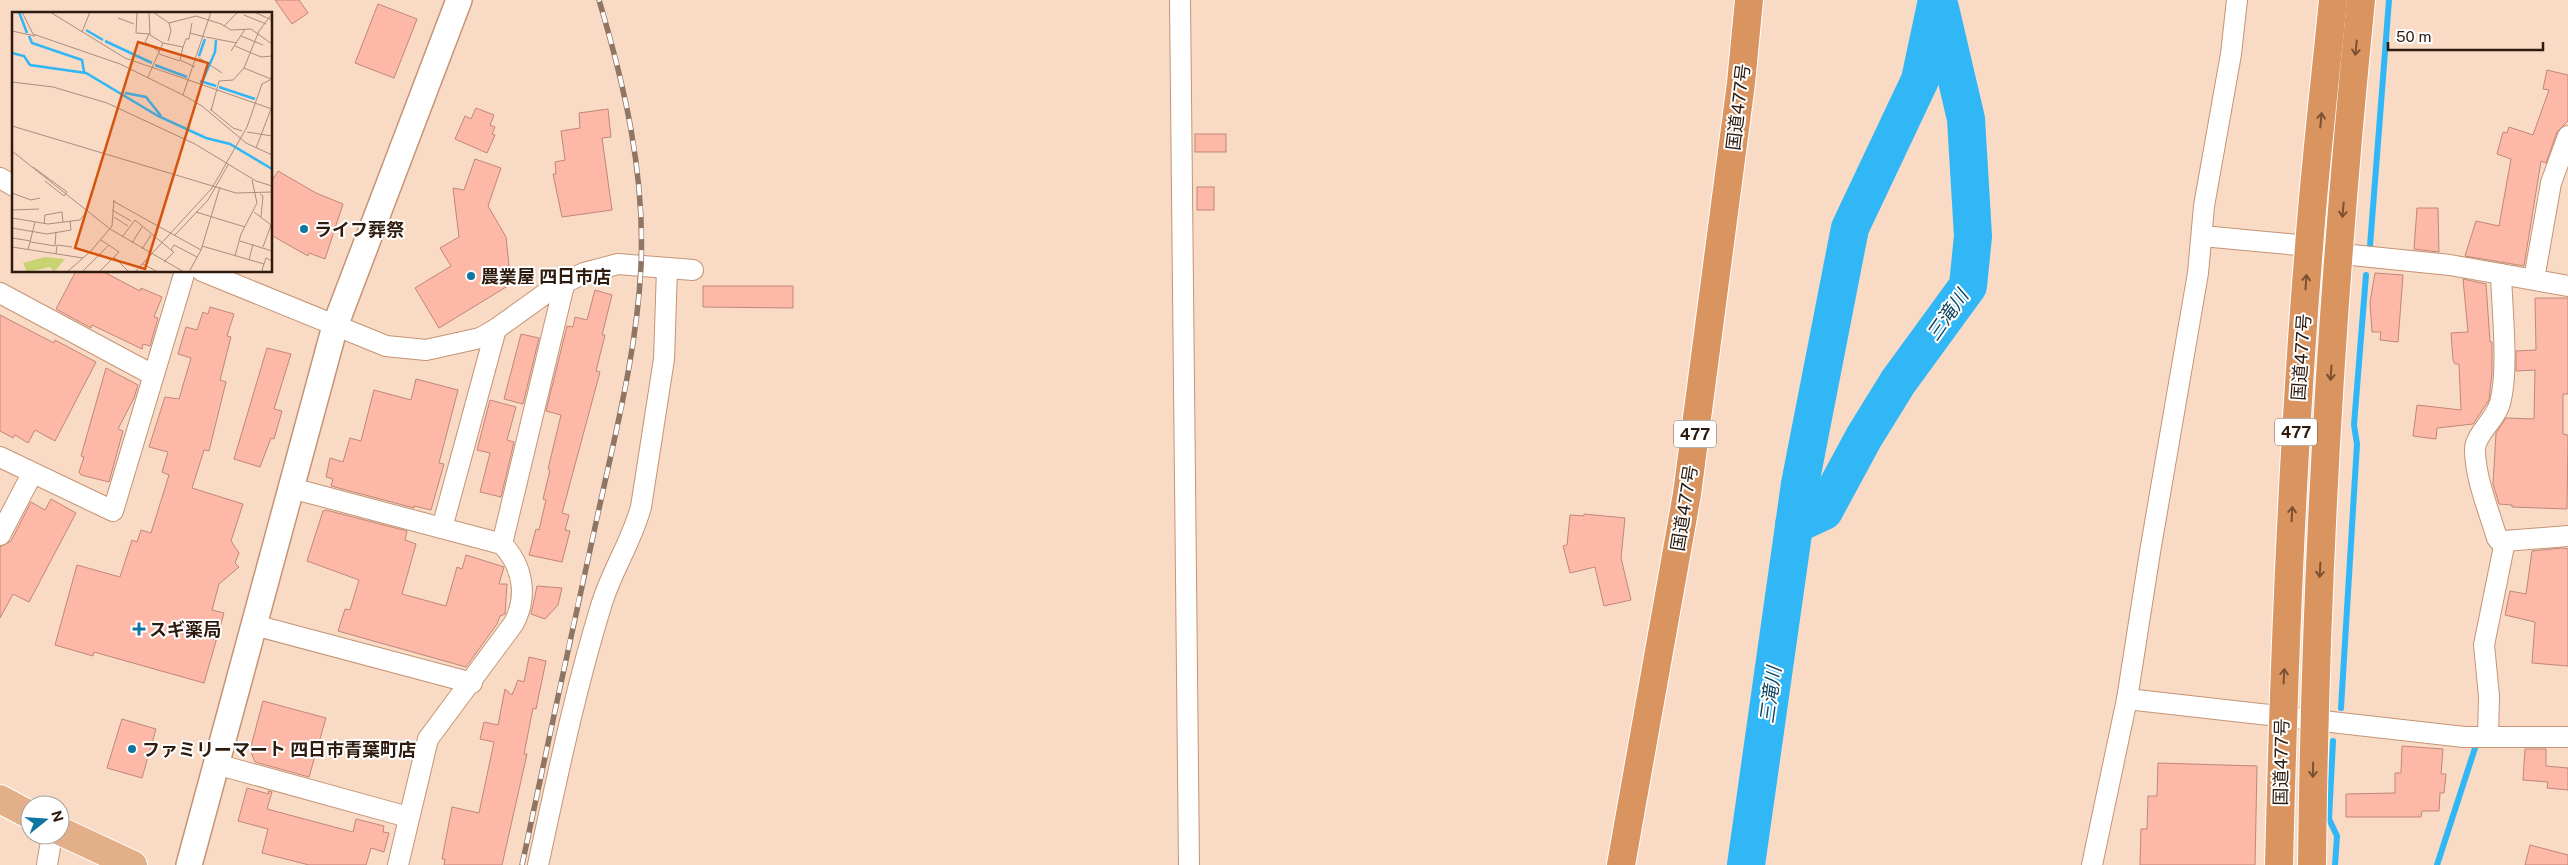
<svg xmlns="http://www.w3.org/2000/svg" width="2568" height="865" font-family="'Public Sans','Noto Sans JP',sans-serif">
<rect width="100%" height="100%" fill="#f9dac5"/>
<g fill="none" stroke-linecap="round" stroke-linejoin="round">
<g stroke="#32b7f6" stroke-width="6">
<path d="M2370 246 2389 0"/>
<path d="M2341 708 2357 444 2354 425 2366 275"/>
<path d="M2333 741 2329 819 2337 836 2335 865"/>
<path d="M2437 865 2476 745H2482"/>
</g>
<g stroke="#32b7f6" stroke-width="38">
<path d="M1794 525 1824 511 1864 437 1898 382 1968 286 1973 236 1966 119 1940 8"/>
<path d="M1746 865 1800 484 1850 228 1920 80 1937 0"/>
</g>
</g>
<g fill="#feb8a7" stroke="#c08779">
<path d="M275 0H299L308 13 292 24Z"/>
<path d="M378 4 417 19 394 78 355 63Z"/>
<path d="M2547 70 2568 75V121L2557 132 2546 163 2541 161 2524 266 2465 256 2476 221 2499 226 2511 159 2497 154 2503 132 2507 133 2509 127 2533 135 2549 90 2543 89Z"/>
<path d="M476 108 494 115 490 125 495 127 492 134 495 135 487 153 455 139 465 116 471 119Z"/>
<path d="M608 109 611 137 602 138 612 210 562 217 553 174H556L555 162 565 160 561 131 580 128 579 113Z"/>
<rect x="1195" y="134" width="31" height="18"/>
<path d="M475 159 501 168 488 206 506 237 511 284 439 328 415 288 451 266 440 248 459 237 453 188 464 190Z"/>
<path d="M278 171 316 193 343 204 325 259 309 253 308 256 271 235V182Z"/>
<rect x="1197" y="187" width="17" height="23"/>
<path d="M2417 208H2438L2439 252 2414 249Z"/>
<path d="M76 271H102L140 291 141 288 162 297 154 317 158 318 150 346 143 344 142 349 92 325 91 328 56 309Z"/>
<path d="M2375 273 2403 275 2398 342 2380 340 2381 332H2372L2370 302Z"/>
<path d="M2463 279 2486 284 2490 342H2492V373L2489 400 2473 424 2437 428 2436 439 2413 436 2417 405 2461 410 2459 364H2455L2453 360 2451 333 2468 332Z"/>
<path d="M703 286H793V308L703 307Z"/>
<path d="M595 290 612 295 602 335H605L596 371 600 372 562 513 569 515 565 530 570 531 562 562 529 555 536 529 539 530 546 500 543 499 550 470 548 469 561 415 546 411 567 326 573 327 575 317 587 320Z"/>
<path d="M2535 298H2568V394H2563V434L2568 435 2567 509 2512 507V505L2499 504 2493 484 2496 433 2506 418 2534 419 2535 370 2516 371V351L2536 350Z"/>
<path d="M210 307 234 314 227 336 231 337 220 380 226 382 209 451 204 450 192 488 243 504 231 541 239 553 235 563 239 567 219 584 212 610 224 613 204 683 94 652 93 656 55 645 77 565 120 577 132 540 137 542 141 530 151 533 169 475 162 472 168 452 149 447 165 397 179 399 191 358 178 354 186 327 197 330 203 312 208 314Z"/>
<path d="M0 315 54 343 55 340 96 362 55 441 35 430 28 443 15 435 13 438 0 431Z"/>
<path d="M521 334 539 338 523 404 504 399Z"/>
<path d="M267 348 291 354 274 409 282 411 274 439 271 438 260 467 234 459Z"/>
<path d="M106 368 138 385 134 398 118 429 123 431 109 482 81 475 79 472 84 457 81 456Z"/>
<path d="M416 379 458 390 439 463 444 464 431 510 414 506V508L331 486 333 479 326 477 330 458 343 462 350 438 361 441 374 390 411 400Z"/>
<path d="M490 400 516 407 507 440 514 442 501 497 480 492 490 453 477 450Z"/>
<path d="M51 499 76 513 29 602 13 594 0 618V547L11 541 31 502 45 510Z"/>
<path d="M326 510 407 531 405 540 416 544 402 594 446 606 457 567 462 569 466 555 504 567 499 584H507L505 614 500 616 497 624 466 667 338 631 345 609 350 610 359 580 307 561 323 511Z"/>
<path d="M1584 514 1625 518 1621 558 1631 600 1604 606 1595 567 1570 573 1563 546 1567 545 1570 515 1584 516Z"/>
<path d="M2563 548 2568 549V666L2532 663 2535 622 2505 615 2510 591 2526 594 2532 551Z"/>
<path d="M537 586 562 588 558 605 545 619 531 614Z"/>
<path d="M529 657 546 661 536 709 533 708 524 754H527L502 865H444L445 859H442L452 807 479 813 494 742 480 739 484 722 498 725 505 689 512 695 518 680 524 682Z"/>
<path d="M263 701 326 718 309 777 255 762 250 750Z"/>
<path d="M122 719 156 729 142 778 107 768Z"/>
<path d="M2402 746 2443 749 2441 774H2446L2444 793H2440L2439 811H2422L2421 817H2346V794L2395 793V773H2401Z"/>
<path d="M2525 749H2546V766L2568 768V790L2547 788 2548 782 2523 780Z"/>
<path d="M2158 763 2257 766 2255 865H2140L2141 829H2147L2148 796H2157Z"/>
<path d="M247 788 269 794 268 791 272 792 267 809 353 832 356 819 384 826 383 832 389 833 384 852 371 848 366 865H309L262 853 268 829 238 821Z"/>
<path d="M2530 845 2568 855V865H2525Z"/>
</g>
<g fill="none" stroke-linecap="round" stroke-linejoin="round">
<g stroke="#c59474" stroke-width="22">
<g id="minor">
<path d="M1180 0 1189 865"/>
<path d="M0 178 14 186"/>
<path d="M2202 236 2309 246 2332 253 2450 265 2568 286"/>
<path d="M202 271 386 346 426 350 480 338 496 329 549 291 584 273 618 264 693 270"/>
<path d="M2501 274C2502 310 2509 370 2500 403 2496 419 2475 435 2475 449 2475 478 2489 511 2497 538L2504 546"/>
<path d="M2534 279 2551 183 2568 136"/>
<path d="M0 293 153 375"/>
<path d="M0 457 113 511 185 271"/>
<path d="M291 488 502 544C523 566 528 596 514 623L428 739 398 865"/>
<path d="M442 528 496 329"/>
<path d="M0 535 32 474"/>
<path d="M502 544 565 281"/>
<path d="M254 625 472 683"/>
<path d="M2127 699 2464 737H2568"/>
<path d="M2488 737 2489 696 2484 645 2505 541 2568 536"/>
<path d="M216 764 408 817"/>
<path d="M47 865 52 835"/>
<path d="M538 865C557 778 575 691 601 606 611 572 631 543 641 507L664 359 667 268"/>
<path d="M2092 865 2127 699 2150 552 2198 273 2204 206 2231 54 2237 0"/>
</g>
</g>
<g stroke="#c59474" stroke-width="28">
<path id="tertiary" d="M189 865 335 326 459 0"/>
</g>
<g stroke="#fff" stroke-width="30">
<g id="primary">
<path d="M0 799 30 815"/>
<path d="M60 831 133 865"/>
</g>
</g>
<g stroke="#fff" stroke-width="30">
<g id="trunk">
<path d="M1621 865 1687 494 1741 83 1749 0"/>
<path d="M2279 865C2284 659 2292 453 2309 247 2315 165 2325 82 2333 0"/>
<path d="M2312 865C2315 576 2332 287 2361 0"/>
</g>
</g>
<use href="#minor" stroke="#fff" stroke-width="20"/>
<use href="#tertiary" stroke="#fff" stroke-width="25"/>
<use href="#primary" stroke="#e3af88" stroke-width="28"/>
<use href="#trunk" stroke="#da9460" stroke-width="28"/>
<g stroke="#8e7564" stroke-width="5.5">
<path id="rail" d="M522 865C547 749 571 634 597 518 615 435 637 351 641 266 645 174 625 87 599 0"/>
</g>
<use href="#rail" stroke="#fff" stroke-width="4" stroke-dasharray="11" stroke-linecap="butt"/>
</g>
<defs><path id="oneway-shaft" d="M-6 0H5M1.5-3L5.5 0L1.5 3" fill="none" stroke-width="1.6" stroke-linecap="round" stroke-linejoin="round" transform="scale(1.25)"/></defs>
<g stroke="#7b5133">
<use href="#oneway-shaft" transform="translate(2356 48) rotate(96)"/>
<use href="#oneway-shaft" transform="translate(2321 120) rotate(-84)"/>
<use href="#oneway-shaft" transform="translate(2343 210) rotate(95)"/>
<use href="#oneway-shaft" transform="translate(2306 282) rotate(-86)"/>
<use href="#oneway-shaft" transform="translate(2331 373) rotate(94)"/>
<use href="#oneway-shaft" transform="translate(2292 514) rotate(-87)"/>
<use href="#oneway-shaft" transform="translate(2320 570) rotate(93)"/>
<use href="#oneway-shaft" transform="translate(2284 676) rotate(-87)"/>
<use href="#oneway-shaft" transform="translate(2313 770) rotate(91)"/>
</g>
<g fill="#0f75a1" stroke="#fff" stroke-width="2">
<circle cx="304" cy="229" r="5"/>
<circle cx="471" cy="276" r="5"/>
<path d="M136.5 621.5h5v5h5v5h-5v5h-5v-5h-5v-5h5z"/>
<circle cx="132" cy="749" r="5"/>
</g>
<g text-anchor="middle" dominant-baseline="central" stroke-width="4" stroke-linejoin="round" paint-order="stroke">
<g fill="#fff" stroke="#6d5f56" stroke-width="1">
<rect x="2275" y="418.5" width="42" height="27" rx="4"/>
<rect x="1674" y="420.5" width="42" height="27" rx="4"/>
</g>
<g font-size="16" font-weight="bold" fill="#2e1b0e">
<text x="2296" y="432">477</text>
<text x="1695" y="434">477</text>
</g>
<g font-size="18" fill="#2e1b0e" stroke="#fff">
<text transform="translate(1738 107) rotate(-83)">国道477号</text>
<text transform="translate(2301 357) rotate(-86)">国道477号</text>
<text transform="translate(1684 508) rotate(-81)">国道477号</text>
<text transform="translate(2281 762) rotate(-89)">国道477号</text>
</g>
<g font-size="18" font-weight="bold" fill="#2e1b0e" stroke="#fff" text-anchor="start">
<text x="314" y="229">ライフ葬祭</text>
<text x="481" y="276">農業屋 四日市店</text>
<text x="149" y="629">スギ薬局</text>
<text x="142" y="749">ファミリーマート 四日市青葉町店</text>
</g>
<g font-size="19" font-style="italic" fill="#11465f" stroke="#fff">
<text transform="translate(1947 315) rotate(-55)">三滝川</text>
<text transform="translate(1770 695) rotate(-82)">三滝川</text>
</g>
</g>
<g transform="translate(12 12)">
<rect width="260" height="260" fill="#f9dac5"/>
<path d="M33 245 53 247 42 260 38 255 15 260 11 251Z" fill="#c8d472"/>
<path fill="none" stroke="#32b7f6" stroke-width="2.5" d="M7 0 15 21M74 18 91 28M17 24 20 31 70 48 72 60M93 29 140 51M0 41 12 44 18 53 74 61 146 104 194 126 218 132 260 157M187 44 193 27M143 53 175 65M188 69 204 74M190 70 203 40 204 28M207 75 243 87M113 81 134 85 149 104"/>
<path fill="none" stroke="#a88e7c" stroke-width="1" d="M10 0 21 22 108 52 171 83 190 94 234 131 260 143M38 0 113 46 260 97M125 0 124 21 138 22M137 0 138 23 151 31 171 35 168 48 183 55M141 0 157 11 184 4 209 12 219 18 239 17 260 32M242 0 260 8M232 3 254 12M106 6 122 12M212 14 226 0M0 19 23 24M70 20 78 0M178 21 193 25M137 22 133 30 148 40M229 24 251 33M194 25 225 31M156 29 159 19 157 11M223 34 249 45 260 44M171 35 174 27H177L180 11M219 39 233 17M147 42 168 49M186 45 210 61M232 56 259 67M136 65 151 31M0 70 41 75 95 91 183 132 244 169 260 174M171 83 199 0M198 97 221 116 230 119M199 99 207 69 221 68 232 56 247 19 260 2M0 114 224 181 260 180M235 120 260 124M244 136 259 97M0 139 98 217 172 260M21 155 55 180 52 184M33 169 52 184M0 181 19 188 28 186M248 182 251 184 249 205M101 189 189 238M0 198 27 197M100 198 119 209M184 200 233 215M242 200 259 213M102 205 116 214M0 206 36 212 68 208 75 199M32 212 33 203 50 200 51 210M0 216 35 222 59 218 58 209M163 223 196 188 216 153M110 225 123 208 159 238 162 233 185 245M0 226 19 229M228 229 260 239M19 230 43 234 44 220M120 231 130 215M190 234 252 252M0 235 71 246M251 235 259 213M130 237 139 223M16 238 23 210M44 242 45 233 60 235M223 244 229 222 245 191 240 168M102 245 117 260M237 248 241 232M152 250 162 240 159 238M131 252 146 260M55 260 79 239 100 214 102 188M70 260 97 233M87 260 107 240 89 228M123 260 200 176 235 115 250 72 260 67M177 260 189 238 208 175M252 260 250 258 254 246 260 249"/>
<path fill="#d5530c" fill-opacity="0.15" stroke="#d5530c" stroke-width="2.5" d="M126 30 196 51 133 257 63 236Z"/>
<rect width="260" height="260" fill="none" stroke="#2e1b0e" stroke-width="2.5"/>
</g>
<g transform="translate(45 820) rotate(73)"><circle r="24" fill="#ffffff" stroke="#aba49f"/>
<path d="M0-4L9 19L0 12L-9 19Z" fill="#0f75a1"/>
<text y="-8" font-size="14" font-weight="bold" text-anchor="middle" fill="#2e1b0e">N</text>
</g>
<path d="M2388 42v8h155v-8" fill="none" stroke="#2e1b0e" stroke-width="2.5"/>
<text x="2396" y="42" font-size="15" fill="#2e1b0e" stroke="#ffffff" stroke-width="4" paint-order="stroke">50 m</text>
</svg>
